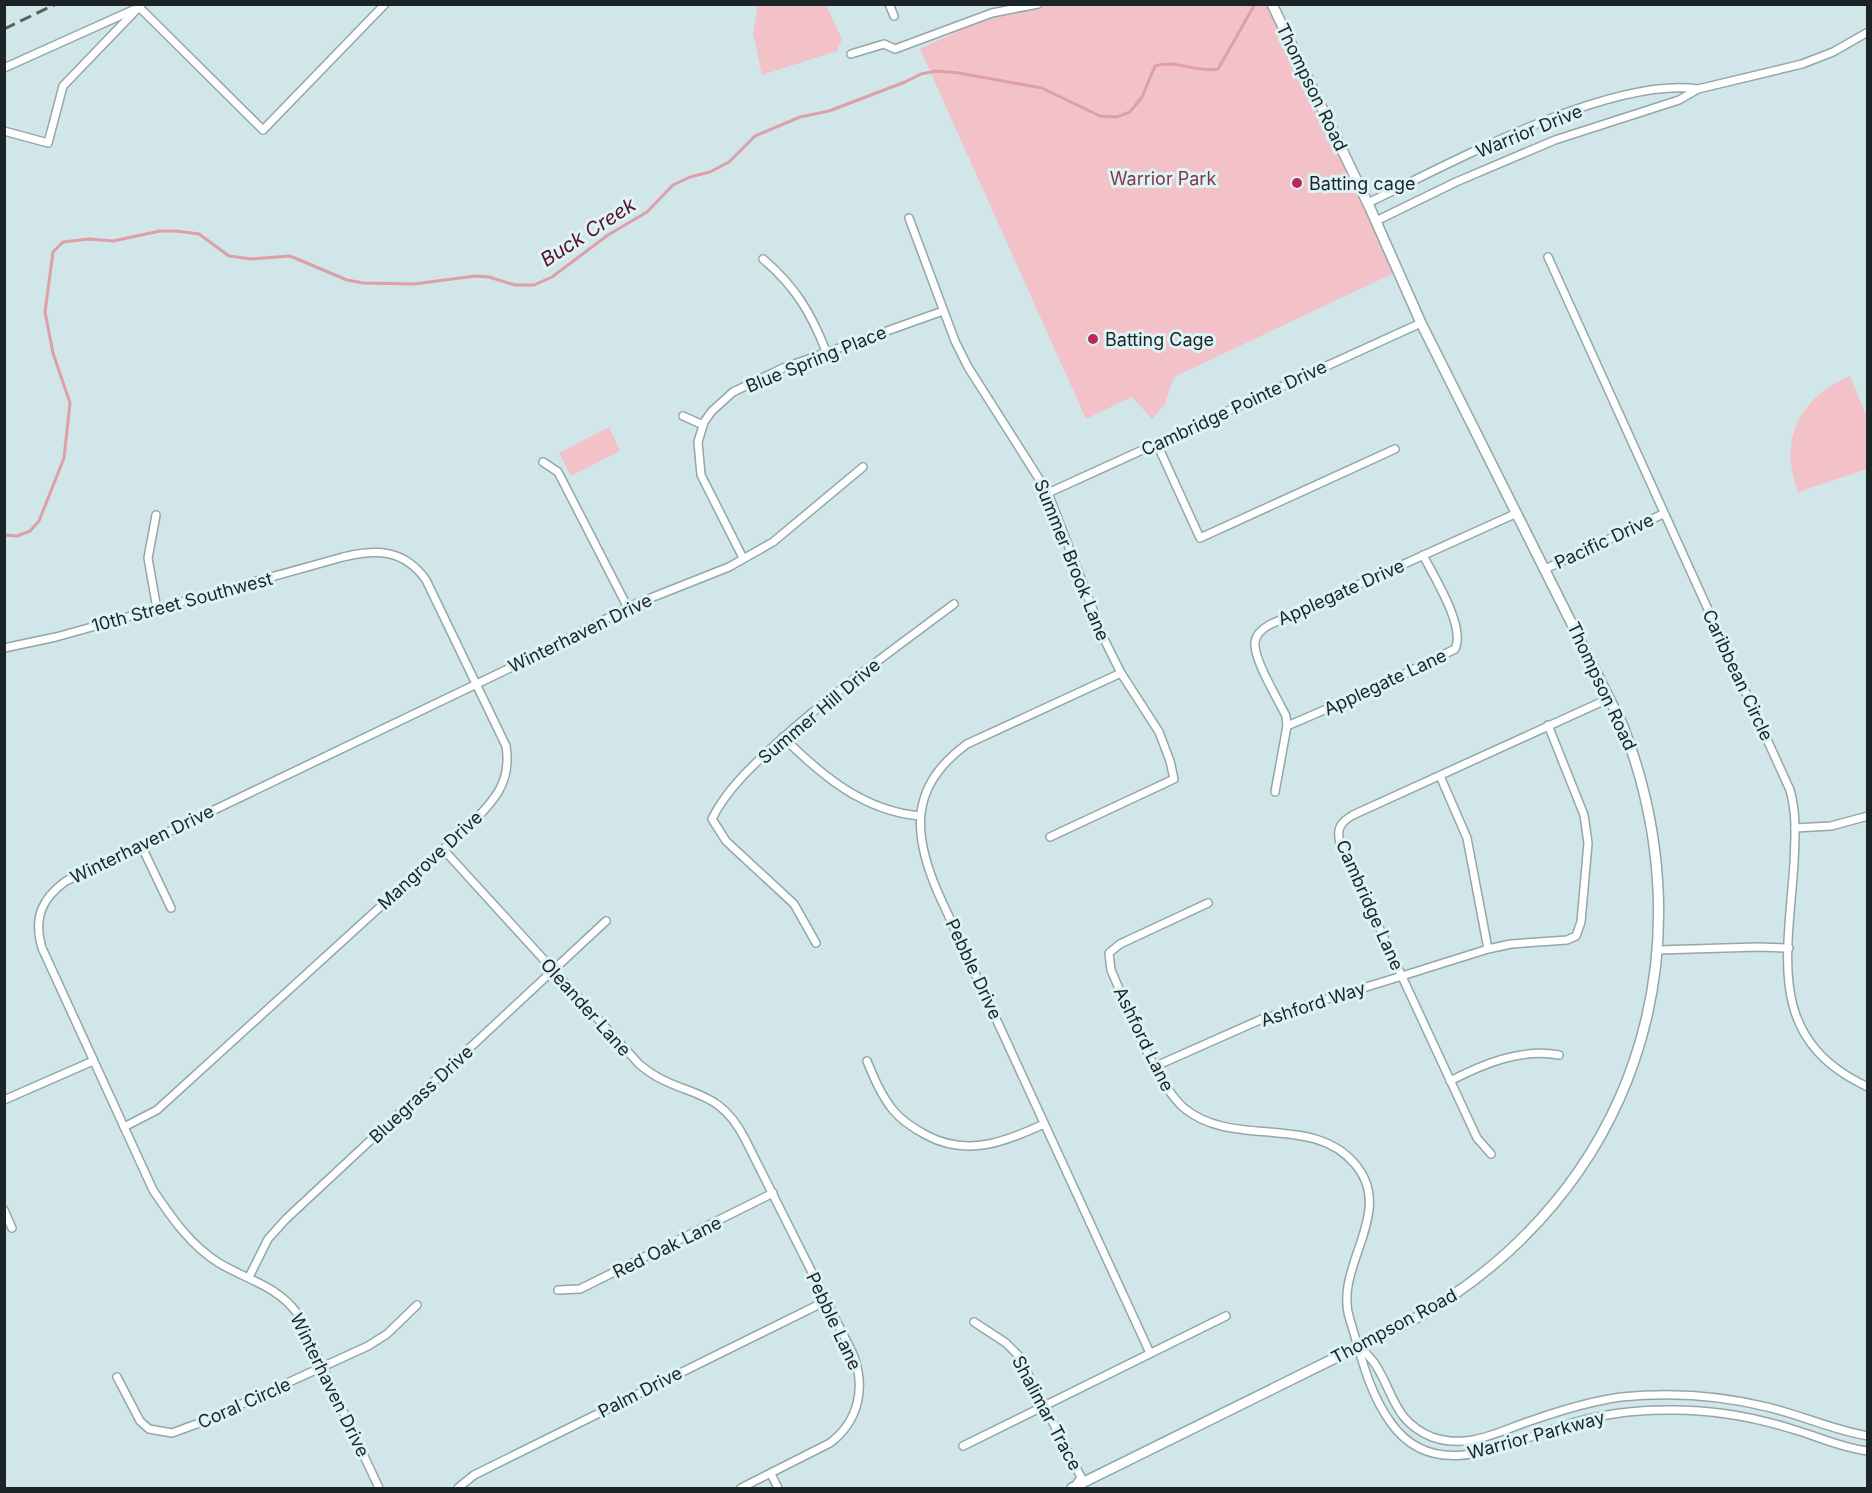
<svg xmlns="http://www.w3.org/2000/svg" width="1872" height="1493" font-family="Inter,sans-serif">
<rect width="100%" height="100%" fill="#d0e6e8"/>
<g fill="#f3c2c9">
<path d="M758 4 826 5 842 39 837 51 762 75 753 33Z"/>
<path d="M1015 5H1271L1394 273 1174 377 1165 404 1152 419 1132 397 1086 419 920 49Z"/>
<path d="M1850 376 1867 418V469L1798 492C1778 439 1799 398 1850 376Z"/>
<path d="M609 427 620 451 571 476 559 453Z"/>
</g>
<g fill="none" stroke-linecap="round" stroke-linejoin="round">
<path stroke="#df9fa9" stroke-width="3" d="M4 535 17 536 30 531 39 521 64 458 70 403 53 353 45 312 53 252 63 242 89 239 113 241 160 231H176L199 234 229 256 251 259 290 256 347 280 363 283 414 284 475 276 489 277 515 285H534L552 277 608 235 647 212 673 185 690 177 710 172 729 162 755 136 800 117 829 111 905 82 921 74 936 71 959 73 1042 88 1100 116 1117 117 1130 112 1142 97 1155 66C1177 59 1196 73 1218 69L1255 4"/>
<g stroke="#92a7a9" stroke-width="10">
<g id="minor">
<path d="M889 4 894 16"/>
<path d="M139 7 263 130 385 4"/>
<path d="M851 54 884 44 895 49 992 13 1038 4"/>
<path d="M4 68 133 10"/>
<path d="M4 131 48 143 63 86 141 5"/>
<path d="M1368 203C1449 164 1610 76 1698 89"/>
<path d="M909 218 955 341 968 367 1048 493 1105 641 1121 673 1159 732 1170 761 1174 779 1050 837"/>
<path d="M1376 221 1456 182 1555 140 1679 100 1698 89 1802 64 1833 52 1868 32"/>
<path d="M1548 257 1790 790C1797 814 1795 839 1794 863 1788 957 1765 1039 1868 1087"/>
<path d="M763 259C795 286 811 313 826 351"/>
<path d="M683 416 703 425"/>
<path d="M1157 444 1200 538 1395 449"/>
<path d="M543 462 558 472 628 608"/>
<path d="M1048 493 1421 323"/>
<path d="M156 515 148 558 157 609"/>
<path d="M743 558 701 475 698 442 704 422 712 411 733 392 783 368 943 311"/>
<path d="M1545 569 1663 514"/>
<path d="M4 648 56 637 343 557C377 549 404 549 426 580L506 746C512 782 494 801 470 825L157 1110 124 1127"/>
<path d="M1121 673 967 744C909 786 912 834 939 895L1150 1353"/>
<path d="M1287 726 1378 687 1455 649C1466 627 1434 577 1423 555"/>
<path d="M783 737C822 776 864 811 920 816"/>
<path d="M1440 776 1467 838 1488 949"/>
<path d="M1275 792 1287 726 1286 716C1278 699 1253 659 1255 642 1256 634 1262 629 1269 625L1517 513"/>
<path d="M1795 828 1831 826 1868 816"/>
<path d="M141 845 171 908"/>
<path d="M443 849 639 1064C681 1100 716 1082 745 1139L853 1354C866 1387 859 1421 830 1443L741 1488"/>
<path d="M1208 903 1120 944 1109 953 1111 970C1127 1006 1156 1084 1184 1108 1233 1149 1312 1113 1355 1164 1397 1213 1332 1267 1350 1320 1361 1355 1368 1391 1391 1423 1436 1486 1510 1441 1566 1425 1598 1415 1632 1410 1665 1410 1709 1409 1751 1416 1792 1429 1817 1436 1841 1448 1868 1451"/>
<path d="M816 943 794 904 726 841 712 819C726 790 753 765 777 743 832 693 894 649 954 604"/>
<path d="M1658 950 1758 947 1789 948"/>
<path d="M867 1061C874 1078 881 1095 893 1110 902 1121 913 1128 926 1135 967 1157 1005 1142 1044 1124"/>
<path d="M1156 1066 1262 1019 1402 976 1488 949 1511 944 1567 940 1576 936 1581 922 1588 843 1584 815 1548 725"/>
<path d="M1450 1081C1483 1064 1521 1048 1559 1055"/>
<path d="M4 1100 93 1061"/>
<path d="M1491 1154 1477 1138 1340 843C1336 828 1341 822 1353 815L1610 698"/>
<path d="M4 1210 12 1228"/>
<path d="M249 1277 268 1239 286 1219 606 921"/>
<path d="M558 1290 580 1289 773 1193"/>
<path d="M974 1322 1006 1343 1018 1355 1081 1477 1076 1485"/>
<path d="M1360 1347C1365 1352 1371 1358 1375 1364 1394 1393 1394 1422 1432 1437 1469 1450 1499 1431 1533 1420 1562 1410 1591 1401 1621 1397 1670 1392 1719 1395 1767 1407 1801 1415 1833 1430 1868 1436"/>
<path d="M117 1377 140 1421 149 1429 172 1433 202 1422 368 1346 387 1334 417 1305"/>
<path d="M963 1446 1226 1316"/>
<path d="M771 1474 778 1488"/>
<path d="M379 1488 297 1313C276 1285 247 1280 219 1263 191 1246 171 1217 153 1190L42 948C33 918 42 898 66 881L510 668 633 605 729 567 773 542 863 467"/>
<path d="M458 1488 474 1475 826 1301"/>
</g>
</g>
<g stroke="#92a7a9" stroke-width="12">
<path id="tertiary" d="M1072 1488 1420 1316C1633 1192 1711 955 1623 726L1421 323 1370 208 1272 4"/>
</g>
<use href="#minor" stroke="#fff" stroke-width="7"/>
<use href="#tertiary" stroke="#fff" stroke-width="9"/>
<path stroke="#546162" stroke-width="3" stroke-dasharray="12 6" stroke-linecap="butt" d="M4 29 56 4"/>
</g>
<g fill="#b92956" stroke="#ddf3f5" stroke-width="2">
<circle cx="1297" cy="183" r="6"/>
<circle cx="1093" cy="339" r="6"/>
</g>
<g text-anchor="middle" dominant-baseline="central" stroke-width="6" stroke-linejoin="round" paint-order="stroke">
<g font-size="18" fill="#1c2526" stroke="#ddf3f5">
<text transform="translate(1312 87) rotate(64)">Thompson Road</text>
<text transform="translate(1529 131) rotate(-22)">Warrior Drive</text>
<text transform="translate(816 359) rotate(-22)">Blue Spring Place</text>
<text transform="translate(1234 408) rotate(-25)">Cambridge Pointe Drive</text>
<text transform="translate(1604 541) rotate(-25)">Pacific Drive</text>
<text transform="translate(1072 560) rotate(68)">Summer Brook Lane</text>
<text transform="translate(1341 592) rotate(-24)">Applegate Drive</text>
<text transform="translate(182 602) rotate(-15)">10th Street Southwest</text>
<text transform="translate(580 633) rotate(-26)">Winterhaven Drive</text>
<text transform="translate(1738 675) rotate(65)">Caribbean Circle</text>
<text transform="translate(1385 682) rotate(-25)">Applegate Lane</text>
<text transform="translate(1602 686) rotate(65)">Thompson Road</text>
<text transform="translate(819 711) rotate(-40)">Summer Hill Drive</text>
<text transform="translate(142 844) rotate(-26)">Winterhaven Drive</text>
<text transform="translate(430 860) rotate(-43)">Mangrove Drive</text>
<text transform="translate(1370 905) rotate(66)">Cambridge Lane</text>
<text transform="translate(974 969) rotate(65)">Pebble Drive</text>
<text transform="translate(1313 1004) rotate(-18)">Ashford Way</text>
<text transform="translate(586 1007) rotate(48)">Oleander Lane</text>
<text transform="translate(1144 1039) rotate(64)">Ashford Lane</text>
<text transform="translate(421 1094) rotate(-43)">Bluegrass Drive</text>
<text transform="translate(667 1247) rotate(-26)">Red Oak Lane</text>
<text transform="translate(834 1321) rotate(65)">Pebble Lane</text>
<text transform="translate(1394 1326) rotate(-28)">Thompson Road</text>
<text transform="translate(330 1385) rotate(64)">Winterhaven Drive</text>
<text transform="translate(640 1392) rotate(-27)">Palm Drive</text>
<text transform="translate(244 1403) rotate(-24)">Coral Circle</text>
<text transform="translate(1047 1413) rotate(62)">Shalimar Trace</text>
<text transform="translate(1536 1435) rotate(-15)">Warrior Parkway</text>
</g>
<g font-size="18" fill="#843749" stroke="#ddf3f5">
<text x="1163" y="178">Warrior Park</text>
</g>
<g font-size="18" fill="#1c2526" stroke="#ddf3f5" text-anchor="start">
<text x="1309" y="183">Batting cage</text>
<text x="1105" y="339">Batting Cage</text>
</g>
<g font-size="20" font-style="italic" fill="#5c1027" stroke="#ddf3f5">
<text transform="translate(588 232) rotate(-33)">Buck Creek</text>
</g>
</g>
<rect width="1872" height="1493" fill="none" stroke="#1c2526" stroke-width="12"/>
</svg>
